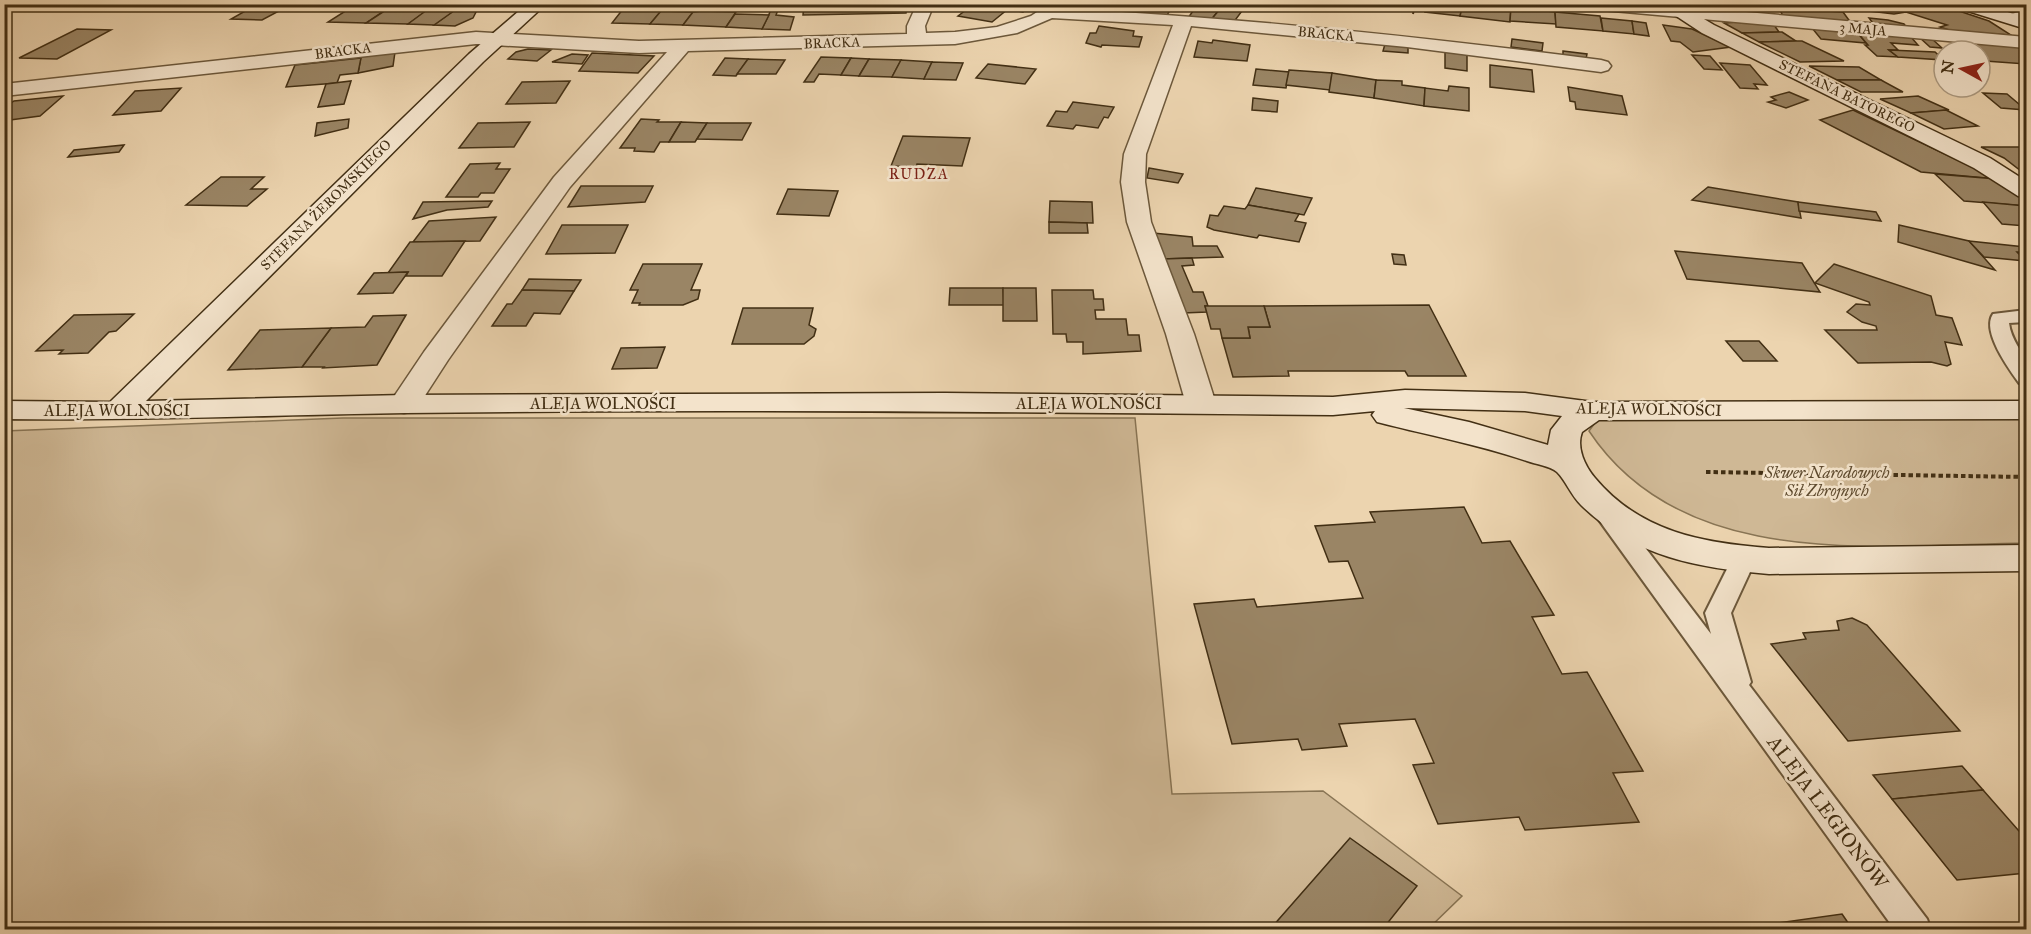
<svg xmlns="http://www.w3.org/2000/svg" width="2031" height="934" font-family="'IM FELL Great Primer',serif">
<rect width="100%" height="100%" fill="#ecd4af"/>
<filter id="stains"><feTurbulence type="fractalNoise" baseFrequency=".00333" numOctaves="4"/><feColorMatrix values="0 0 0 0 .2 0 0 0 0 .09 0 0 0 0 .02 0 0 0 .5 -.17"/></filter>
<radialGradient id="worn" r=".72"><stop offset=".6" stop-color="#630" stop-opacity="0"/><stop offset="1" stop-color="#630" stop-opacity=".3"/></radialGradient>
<g fill="#cfb895" stroke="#887454" stroke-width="1.5">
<path d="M1804 415 2026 417V543C1880 545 1683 573 1589 431L1597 420Z"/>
<path d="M343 418H1135L1172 794 1323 791 1462 896 1427 930 5 929 4 431Z"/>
</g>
<g fill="#9a8565" stroke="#422f14" stroke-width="1.5">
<path d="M371 4H394L366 23 328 22 347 10H362Z"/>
<path d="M463 4H477L470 9 477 10 473 18 455 26 434 25Z"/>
<path d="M804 4H907L906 13 803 15Z"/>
<path d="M974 4H977L1008 9 992 22 958 16Z"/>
<path d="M977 4H1032L1023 12Z"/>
<path d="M1150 4H1166L1173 5 1166 17 1143 14Z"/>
<path d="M1198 4 1213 6 1212 8 1220 9 1210 21 1188 18Z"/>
<path d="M1428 4H1463L1460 16 1425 12Z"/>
<path d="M1463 4 1511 7 1510 22 1460 16Z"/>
<path d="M1686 4H1726L1735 15 1692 12Z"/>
<path d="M1763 4 1785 5 1790 9 1767 8Z"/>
<path d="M1833 4H1865L1869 11 1835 8Z"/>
<path d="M1865 4H1938L1989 21 2011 35 1955 32 1940 27 1947 25 1906 12 1894 14 1869 11Z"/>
<path d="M402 5H423L418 8 429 9 408 24 366 23 389 8H397Z"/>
<path d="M254 6 276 7 271 10 279 11 262 20 231 19Z"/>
<path d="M431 7 458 8 434 25 408 24Z"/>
<path d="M1511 7 1555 12 1556 24 1510 21Z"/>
<path d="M1779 8 1843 12 1851 23 1784 18Z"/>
<path d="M623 9 661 11 650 24 612 23Z"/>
<path d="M1220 9 1242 11 1233 23 1210 21Z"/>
<path d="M771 10H778L776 15 794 17 790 30 762 29Z"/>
<path d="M661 11 693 12 683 25 650 24Z"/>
<path d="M702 11 736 12 726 27 683 25 693 12Z"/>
<path d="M1555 12 1600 16 1603 31 1556 27Z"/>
<path d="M735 14 769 15 762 29 726 27Z"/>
<path d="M1601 18 1632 21 1634 34 1603 31Z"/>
<path d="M1869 18 1888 20 1904 24 1907 28 1875 26Z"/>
<path d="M1632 21 1646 23 1649 36 1634 34Z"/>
<path d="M1737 22 1774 25 1779 32 1742 33 1724 23Z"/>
<path d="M1663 25 1692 29 1731 47 1693 52 1680 42 1671 41Z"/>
<path d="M1099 26 1134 31 1133 36 1142 37 1139 47 1102 45 1101 47 1086 43 1090 33H1096Z"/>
<path d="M1812 28 1857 32 1866 43 1821 39Z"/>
<path d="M77 29 111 30 57 59 19 58Z"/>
<path d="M1782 32 1796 41 1759 42 1742 33Z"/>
<path d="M1857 32 1910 36 1918 45 1891 43 1898 50H1889L1898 57 1877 56 1865 45H1868Z"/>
<path d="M1919 37 1931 38 1942 48 1930 47Z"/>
<path d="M1512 39 1543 43 1542 51 1511 47Z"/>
<path d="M1213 40 1250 45 1247 61 1194 57 1198 41 1212 43Z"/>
<path d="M1953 40 2016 46 2026 54V64L1985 61 1980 57V51H1965Z"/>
<path d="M1796 41H1802L1844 61 1800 62 1759 42Z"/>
<path d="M1385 44 1408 47V53L1383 51Z"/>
<path d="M528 49 551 50 537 61 508 59 516 52Z"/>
<path d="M1889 50 1935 52 1944 60 1898 57Z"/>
<path d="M1563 51 1587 54 1586 59 1563 56Z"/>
<path d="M395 52 393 66 358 73 361 56Z"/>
<path d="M1445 52 1467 54V71L1445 68Z"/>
<path d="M592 53 654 56 638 73 579 71Z"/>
<path d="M572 54 588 55 582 64 552 62Z"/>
<path d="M1692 55 1710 56 1722 70 1704 69Z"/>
<path d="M821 57 851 58 841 75 819 74 814 82H804Z"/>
<path d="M361 58 358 73 340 75 337 83 286 87 295 65Z"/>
<path d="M725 58 748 59 736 76 713 75Z"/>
<path d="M851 58 869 59 859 76 841 75Z"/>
<path d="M748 59 785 60 776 74H737Z"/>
<path d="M869 59 901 60 892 77 859 76Z"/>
<path d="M901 60 932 62 924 79 892 77Z"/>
<path d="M932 62 963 63 956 80 924 79Z"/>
<path d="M1720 63 1750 65 1767 85 1754 84 1758 89 1740 88Z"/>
<path d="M988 64 1036 69 1025 84 976 78Z"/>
<path d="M1490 65 1532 70 1534 92 1490 87Z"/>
<path d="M1809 66 1859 67 1881 80H1837Z"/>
<path d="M1256 69 1289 72 1286 88 1253 85Z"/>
<path d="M1289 70 1332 73 1330 90 1286 85Z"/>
<path d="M1332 73 1376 80 1374 98 1329 92Z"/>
<path d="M1376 80 1402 81V85L1425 88 1424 106 1374 98Z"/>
<path d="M1837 80H1881L1903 92H1861Z"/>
<path d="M351 81 344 104 318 107 326 84Z"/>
<path d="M570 81 556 103 506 104 522 82Z"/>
<path d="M1449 86 1469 88V111L1424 106 1425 88 1448 91Z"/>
<path d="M1568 87 1622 96 1627 115 1576 109 1575 102 1570 101Z"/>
<path d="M181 88 161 111 113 115 135 91Z"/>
<path d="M1789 92 1808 100 1786 108 1768 102 1776 100 1771 97Z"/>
<path d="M1983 93 2007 94 2026 110 2001 108Z"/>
<path d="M63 96 40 116 10 120 4 123V108L14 101Z"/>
<path d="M1918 96 1949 110 1911 113 1880 99Z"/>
<path d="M1253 98 1278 101 1277 112 1252 110Z"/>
<path d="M1073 102 1114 107 1108 118 1104 117 1098 128 1076 125 1073 129 1047 126 1056 111 1067 112Z"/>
<path d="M1853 110 1997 179 1921 172 1820 120Z"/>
<path d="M1946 110 1978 126 1944 129 1911 113Z"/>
<path d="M349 119 348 128 315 136 317 123Z"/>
<path d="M641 119 659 120 657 122H681L669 142H660L654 152 634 151 635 148H620Z"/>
<path d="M530 122 514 147 459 148 478 123Z"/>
<path d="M681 122 707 123 695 142H669Z"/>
<path d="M707 123H751L742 140 697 139Z"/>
<path d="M903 136 970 138 962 166 917 164 916 167 891 166Z"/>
<path d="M124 145 119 152 68 157 74 150Z"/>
<path d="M1981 147H2024L2026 149V171H2021L2004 158Z"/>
<path d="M500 163 496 169H510L494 193H481L478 197H446L470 164Z"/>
<path d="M1149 168 1183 174 1178 183 1147 178Z"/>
<path d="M1935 174 1997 179 2026 201V206L1964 201Z"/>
<path d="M221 177H264L251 189H267L247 206 186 205Z"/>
<path d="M581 186H653L645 202 568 207Z"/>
<path d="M1708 187 1798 202 1801 218 1692 200Z"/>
<path d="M1256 188 1312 198 1304 215 1248 205Z"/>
<path d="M788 189 838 191 829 216 777 214Z"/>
<path d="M492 201 488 207 447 210 413 219 423 202Z"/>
<path d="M1050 201 1092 202 1093 223 1049 222Z"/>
<path d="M1798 202 1876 212 1881 221 1799 211Z"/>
<path d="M1983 202 2026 206V226L2002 224Z"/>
<path d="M1248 205 1299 214 1295 221 1306 223 1299 242 1259 235 1257 238 1214 230 1207 227 1210 215 1218 216 1224 206 1245 209Z"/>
<path d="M496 217 480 241 413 242 429 221Z"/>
<path d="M1049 222 1087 223 1088 233H1049Z"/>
<path d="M562 225H628L615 253 546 254Z"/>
<path d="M1899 225 1969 241 1995 270 1898 242Z"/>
<path d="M1153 233 1192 237 1193 246H1217L1223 257 1162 259Z"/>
<path d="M465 241 442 276H406L408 272 388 273 410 242Z"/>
<path d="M1969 241 2025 247 2026 252H2017L2026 261 1984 257Z"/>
<path d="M1675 251 1802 263 1820 292 1687 279Z"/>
<path d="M1392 254 1404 255 1406 265 1394 264Z"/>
<path d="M1192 258 1194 265 1182 266 1193 292H1203L1208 306H1205L1207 312 1183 313 1162 259Z"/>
<path d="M643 264H702L691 290H700L698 299 683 305H639L640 303H632L638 290H630Z"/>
<path d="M1834 264 1931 296 1936 315 1952 318 1962 345 1945 342 1951 364 1947 366 1931 362 1858 363 1825 330H1877L1876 326 1862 322 1847 312 1856 304 1870 305 1869 302 1815 283Z"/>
<path d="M408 272 393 293 358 294 374 273Z"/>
<path d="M529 279 581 280 574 291 522 290Z"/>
<path d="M950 288H1003L1004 305H949Z"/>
<path d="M1003 288H1036L1037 321H1003Z"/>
<path d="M522 290 574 291 560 314 534 313 526 326H492L507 304H512Z"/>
<path d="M1052 290H1093L1094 299H1103L1104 310H1095L1096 319H1126L1128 335H1139L1141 351 1083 354V342H1067L1066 334H1053Z"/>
<path d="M1429 305 1466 376H1408L1405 371H1288L1289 376 1233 377 1222 338H1250L1248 327H1270L1264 306Z"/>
<path d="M1205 306H1264L1270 327H1248L1250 338H1222L1220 329H1211Z"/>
<path d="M743 308H813L809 325 816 329 814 336 804 344H732Z"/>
<path d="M134 314 116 331 109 332 88 353 59 354 63 350 36 351 74 315Z"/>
<path d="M406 315 377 365 323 368 324 367H302L331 328 365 327 373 316Z"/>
<path d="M331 328 302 367 228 370 260 330Z"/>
<path d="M1726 341H1759L1777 361H1743Z"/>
<path d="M665 347 657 368 612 369 621 348Z"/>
<path d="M1464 507 1482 543 1510 541 1554 615 1532 617 1562 674 1587 672 1643 771 1613 773 1639 822 1525 830 1519 817 1438 824 1413 765 1434 763 1415 719 1339 724 1347 746 1302 750 1298 739 1232 744 1194 604 1254 599 1257 607 1363 598 1348 561 1329 562 1315 526 1375 522 1370 512Z"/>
<path d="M1852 618 1867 625 1960 731 1848 741 1771 644 1806 639 1803 633 1839 630 1837 621Z"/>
<path d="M1962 766 1983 790 1892 799 1873 775Z"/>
<path d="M1983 790 2026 839V873L1957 880 1892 799Z"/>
<path d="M1350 838 1417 886 1382 930H1275L1272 927Z"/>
<path d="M1842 914 1853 930H1759L1757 926Z"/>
</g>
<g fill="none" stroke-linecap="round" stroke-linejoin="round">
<g stroke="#6c583b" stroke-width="4">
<g id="lane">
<path d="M2026 11V18L2008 22 2002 18 2004 15Z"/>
<path d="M2026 310V322L2009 323C2011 341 2023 350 2026 365 2028 371 2027 380 2026 385L2019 383C2009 369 1981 331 1993 314Z"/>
<path d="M1607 506 1615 508 1711 634 1705 613 1735 553 1744 550 1753 553 1756 559 1731 613 1751 682 1749 685 1927 919 1931 930H1895L1599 520 1595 514 1599 508Z"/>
</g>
</g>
<g stroke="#6c583b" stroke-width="3">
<g id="street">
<path d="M917 4H934L925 26 926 33 955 32 997 27 1031 16 1049 4H1069L1066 9C1245 18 1423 37 1601 60L1608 62 1611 66 1608 70 1601 72 1407 47 1191 26 1146 154 1145 182 1151 222 1194 334 1216 404 1212 411 1201 413 1190 411 1186 404 1166 334 1127 222 1121 182 1124 154 1173 25 1052 18 1017 33 955 44 688 51 570 187 448 360 415 411 404 413 393 411 389 404 424 352 554 177 667 52 639 53 476 44 4 96V84L476 32 639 41 907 34V26Z"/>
<path d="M1583 4H1655L2026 37V48L1591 9Z"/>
</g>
</g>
<g stroke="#422f14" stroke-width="3">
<g id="secondary">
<path d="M527 4H546L483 62 146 401 404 395 945 393 1333 397 1405 390 1525 393 1593 402 2026 401V419L1599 420 1582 432C1576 448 1585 466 1595 478 1640 532 1703 543 1769 548L2026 545V571L1769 574C1698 568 1634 557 1581 505 1571 495 1566 481 1557 472 1551 466 1535 464 1527 461 1476 444 1428 435 1377 422L1372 415 1375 411 1333 415C1024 412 714 409 405 413 271 415 138 421 4 419V401L110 402 469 54ZM1404 408 1525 411 1562 416 1551 430 1548 445 1469 422Z"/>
<path d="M1658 4H1679L1714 25 1990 158 2026 181V198L2018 196 1974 168 1702 33Z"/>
<path d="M1956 4H1983L2026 18V29L1958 8Z"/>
</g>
</g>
<path stroke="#422f14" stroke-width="2" stroke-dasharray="3 1.5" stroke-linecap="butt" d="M1413 14 1415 4"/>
<path stroke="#422f14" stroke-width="4" stroke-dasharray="4.5 3" stroke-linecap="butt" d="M1706 472 2026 477"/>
<use href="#lane" fill="#f3e3cb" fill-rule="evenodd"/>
<use href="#street" fill="#f3e3cb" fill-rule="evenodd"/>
<use href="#secondary" fill="#f3e3cb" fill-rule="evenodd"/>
</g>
<g text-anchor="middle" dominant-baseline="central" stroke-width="5" stroke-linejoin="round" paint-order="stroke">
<g font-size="14" fill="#422f14" stroke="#f3e3cb">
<text transform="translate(1863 29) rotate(5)">3 MAJA</text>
<text transform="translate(1326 34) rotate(5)">BRACKA</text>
<text transform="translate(832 43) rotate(-2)">BRACKA</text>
<text transform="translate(343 51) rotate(-7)">BRACKA</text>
<text transform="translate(1847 96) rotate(26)">STEFANA BATOREGO</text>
<text transform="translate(326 205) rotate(-45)">STEFANA ŻEROMSKIEGO</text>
</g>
<g font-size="15" letter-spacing="1.5" fill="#7a1f14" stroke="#f3e3cb">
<text x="919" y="174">RUDZA</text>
</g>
<g font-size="16" fill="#422f14" stroke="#f3e3cb">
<text x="603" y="403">ALEJA WOLNOŚCI</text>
<text x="1089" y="403">ALEJA WOLNOŚCI</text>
<text transform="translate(1649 409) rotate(1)">ALEJA WOLNOŚCI</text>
<text x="117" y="410">ALEJA WOLNOŚCI</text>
</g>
<g font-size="16" font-style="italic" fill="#5e4a2e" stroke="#f3e3cb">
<text x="1827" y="472">Skwer Narodowych<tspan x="1827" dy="18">Sił Zbrojnych</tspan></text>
</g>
<g font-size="20" fill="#422f14" stroke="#f3e3cb">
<text transform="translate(1828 812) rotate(53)">ALEJA LEGIONÓW</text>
</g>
</g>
<rect width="2031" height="934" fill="none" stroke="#ecd4af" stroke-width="24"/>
<rect x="6" y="6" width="2019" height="922" fill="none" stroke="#422f14" stroke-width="3"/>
<rect x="12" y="12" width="2007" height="910" fill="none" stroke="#422f14" stroke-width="1.5"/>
<g transform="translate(1962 69) rotate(278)"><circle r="28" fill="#f3e3cb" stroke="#ac9b82" stroke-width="1.5"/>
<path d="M0-4.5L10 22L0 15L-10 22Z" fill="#8f2418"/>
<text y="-9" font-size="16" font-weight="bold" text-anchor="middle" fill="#422f14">N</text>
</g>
<rect width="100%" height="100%" filter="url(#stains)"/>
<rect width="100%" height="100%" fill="url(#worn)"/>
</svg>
